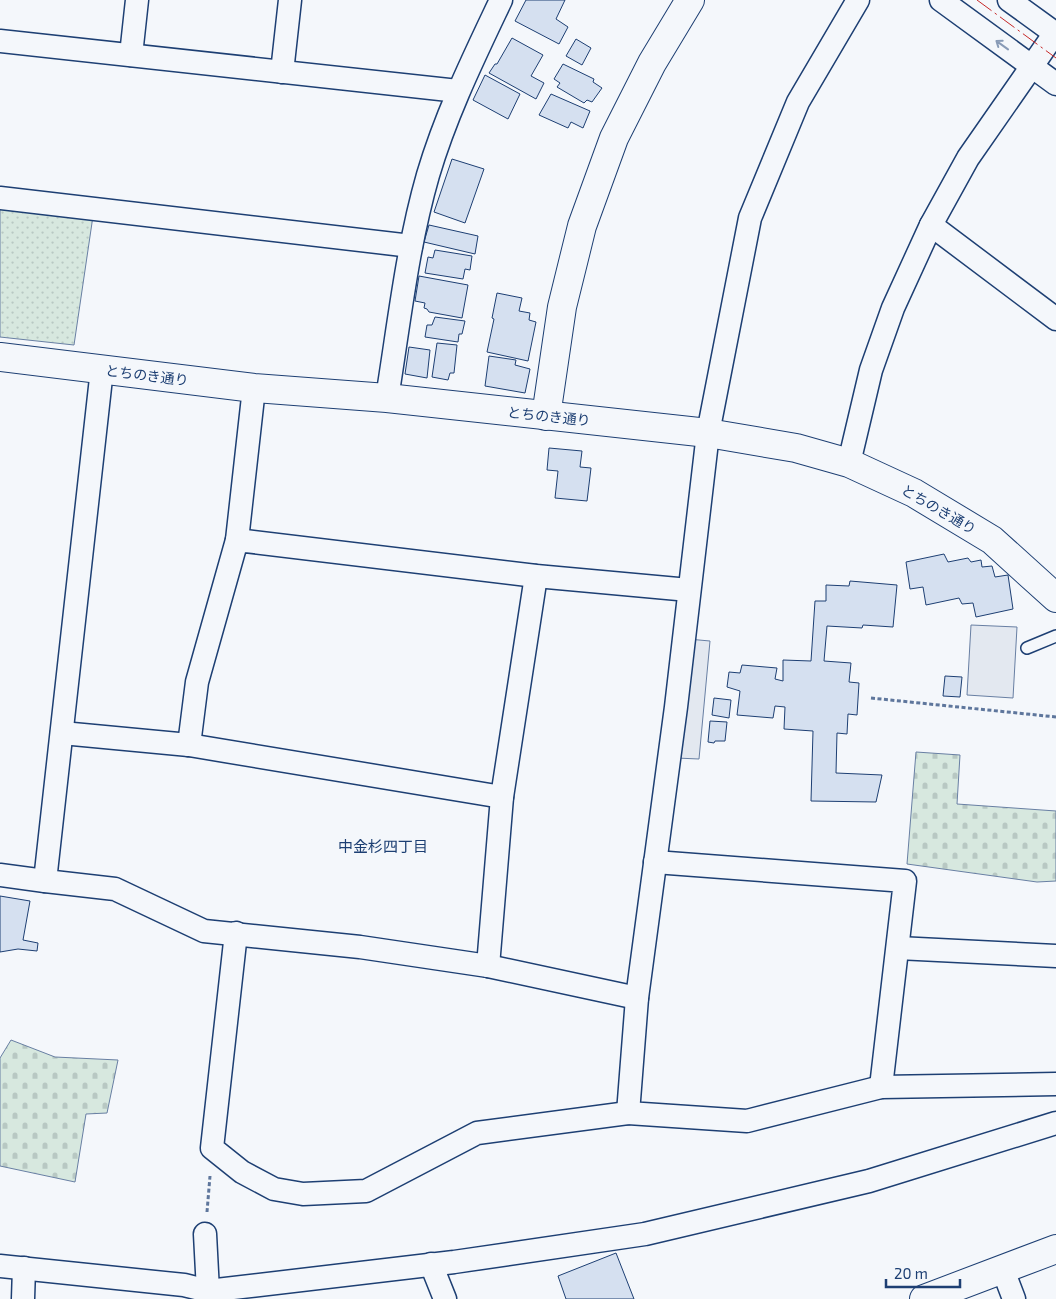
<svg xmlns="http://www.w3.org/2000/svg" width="1056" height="1299" font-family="'Exo 2','Noto Sans JP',sans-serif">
<defs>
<pattern id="grass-dots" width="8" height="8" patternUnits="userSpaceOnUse" patternTransform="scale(1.25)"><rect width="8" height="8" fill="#d7e8df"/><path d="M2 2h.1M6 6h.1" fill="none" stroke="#b8c8c3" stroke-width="1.8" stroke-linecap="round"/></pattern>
<pattern id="cemetery-stones" width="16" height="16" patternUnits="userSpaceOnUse" patternTransform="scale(1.25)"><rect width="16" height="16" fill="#d7e8df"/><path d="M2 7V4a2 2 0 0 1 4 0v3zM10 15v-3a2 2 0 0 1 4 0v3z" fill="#b8c8c3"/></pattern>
</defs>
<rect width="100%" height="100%" fill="#f4f7fb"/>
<path fill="url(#grass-dots)" stroke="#687fa3" d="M0 206 93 216 74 345 0 337Z"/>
<g fill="url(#cemetery-stones)" stroke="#687fa3">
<path d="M916 752 960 755 957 804 1056 811V881L1037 882 907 864Z"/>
<path d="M11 1040 55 1057 118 1060 107 1113 86 1114 75 1182 0 1166V1058Z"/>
</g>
<g fill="#e3e8f0" stroke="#687fa3">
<path d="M971 625 1017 627 1013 698 967 695Z"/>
<path d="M688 639 710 641 699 759 676 758Z"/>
</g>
<g fill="#d5e0f0" stroke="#1d3f73">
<path d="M526 0H565L556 19 568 27 559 44 515 21Z"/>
<path d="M512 38 543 55 531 76 544 83 536 99 489 73 495 64H497Z"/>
<path d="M576 39 591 48 582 65 566 56Z"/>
<path d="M563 64 594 79 593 82 602 88 592 102 587 100 584 103 557 87 560 83 554 79Z"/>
<path d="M485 75 520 94 508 119 473 100Z"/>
<path d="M551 94 590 111 583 128 571 122 568 128 539 115Z"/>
<path d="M452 159 484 169 465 223 434 212Z"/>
<path d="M429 225 478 236 475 254 424 242Z"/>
<path d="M435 250 472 256 470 270 465 269 463 279 425 273 428 257 433 258Z"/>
<path d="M419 276 468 285 462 318 429 312 427 309 424 308 425 303 415 301Z"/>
<path d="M497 293 522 298 519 311 530 313 529 320 536 322 528 361 487 352 494 319 492 318Z"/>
<path d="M435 317 465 321 462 334H459L458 342 425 337 427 325H432Z"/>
<path d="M437 343 457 345 454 373H450L448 380 432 377Z"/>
<path d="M409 347 430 350 427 378 405 374Z"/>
<path d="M489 356 516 360 515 365 530 369 525 393 485 386Z"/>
<path d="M549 448 582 451 580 467 591 468 587 501 555 498 558 471 547 470Z"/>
<path d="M944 554 948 562 968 558 971 562 981 560 982 567 992 566 995 577 1008 575 1013 609 976 617 973 603 962 604 959 598 926 605 923 587 910 589 906 562Z"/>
<path d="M850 581 897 585 893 627 863 625 862 628 827 626 824 661 851 663 849 682 859 683 857 715 848 714 847 734 837 733 836 773 882 775 876 802 811 801 813 731 784 729 785 707 775 706 773 718 737 715 740 691 727 687 729 672 740 673 742 665 777 668 775 679 783 681V660L811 661 815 601H826V585L849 586Z"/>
<path d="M945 676 962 677 960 697 943 696Z"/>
<path d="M714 698 731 700 729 718 712 715Z"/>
<path d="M710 721 727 722 725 741H715L714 743 708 742Z"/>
<path d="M0 896 30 901 23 940 38 943 37 951 18 949 0 952Z"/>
<path d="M616 1253 634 1299H566L558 1276Z"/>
</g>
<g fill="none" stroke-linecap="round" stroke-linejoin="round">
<g stroke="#1d3f73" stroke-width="14">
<path id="lane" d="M1027 648 1056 636"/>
</g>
<g stroke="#1d3f73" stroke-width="25">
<g id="street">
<path d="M858 0 798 102 750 218 708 433 676 707 637 998 628 1113 747 1121 881 1087 1056 1084"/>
<path d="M941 0 1056 84"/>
<path d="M1009 0 1056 34"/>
<path d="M0 41 458 91"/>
<path d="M131 55 137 0"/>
<path d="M282 72 290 0"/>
<path d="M0 198 411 246"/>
<path d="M931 225 1056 319"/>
<path d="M102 369 45 881 115 889 204 931 360 947 488 966 637 998"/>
<path d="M387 398C399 324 407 248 428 175 446 114 474 57 501 0"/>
<path d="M849 463 871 370 893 308 931 225 968 158 1055 33"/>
<path d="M237 540 254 388"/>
<path d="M62 733 189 745 502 797"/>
<path d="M189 745 197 682 237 540 536 576 689 590"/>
<path d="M655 862 905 881 881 1087"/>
<path d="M0 875 45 881"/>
<path d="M236 933 212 1148 242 1172 274 1189 303 1194 366 1191 477 1133 628 1113"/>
<path d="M898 948 1056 956"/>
<path d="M488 966 502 797 536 576"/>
<path d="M205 1234 208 1291 210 1299"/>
<path d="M431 1264 445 1299"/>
<path d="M0 1266 184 1285 208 1291 454 1262 645 1234 869 1181 1056 1123"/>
<path d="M1003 1270 1014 1299"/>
<path d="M23 1299 24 1268"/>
</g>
</g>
<g stroke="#1d3f73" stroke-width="30">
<g id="secondary">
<path d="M0 357 254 388 387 398 708 433 796 448 849 463 914 493 992 540 1056 598"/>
<path d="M546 416 562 307 582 226 614 138 652 63 690 0"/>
<path d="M924 1299 1056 1249"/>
</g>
</g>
<g stroke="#5e769c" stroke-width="3" stroke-dasharray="4 2.5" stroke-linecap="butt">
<path d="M871 698 1056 717"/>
<path d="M207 1212 210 1176"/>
</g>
<use href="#lane" stroke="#f4f7fb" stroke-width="11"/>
<use href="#street" stroke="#f4f7fb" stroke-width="22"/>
<use href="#secondary" stroke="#f4f7fb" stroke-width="28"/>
<path stroke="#c62828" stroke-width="1" stroke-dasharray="18 4 2.5 4" stroke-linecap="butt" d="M977 0 1056 58"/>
</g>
<defs><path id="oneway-shaft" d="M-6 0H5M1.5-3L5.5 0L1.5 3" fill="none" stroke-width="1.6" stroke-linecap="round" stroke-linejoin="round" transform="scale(1.25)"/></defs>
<use stroke="#889bb7" href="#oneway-shaft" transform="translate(1002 45) rotate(-144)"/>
<g text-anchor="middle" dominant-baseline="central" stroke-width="4" stroke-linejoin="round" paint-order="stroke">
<g font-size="14" fill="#1d3f73" stroke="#f4f7fb">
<text transform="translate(147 375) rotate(7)">とちのき通り</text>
<text transform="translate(549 416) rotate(6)">とちのき通り</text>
<text transform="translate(939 509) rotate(30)">とちのき通り</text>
</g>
<g font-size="15" fill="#1d3f73" stroke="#f4f7fb">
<text x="383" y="846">中金杉四丁目</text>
</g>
</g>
<path d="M886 1279v8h74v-8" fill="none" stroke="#1d3f73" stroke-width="2.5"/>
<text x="894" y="1279" font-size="15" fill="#1d3f73" stroke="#f4f7fb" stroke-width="4" paint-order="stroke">20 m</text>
</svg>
